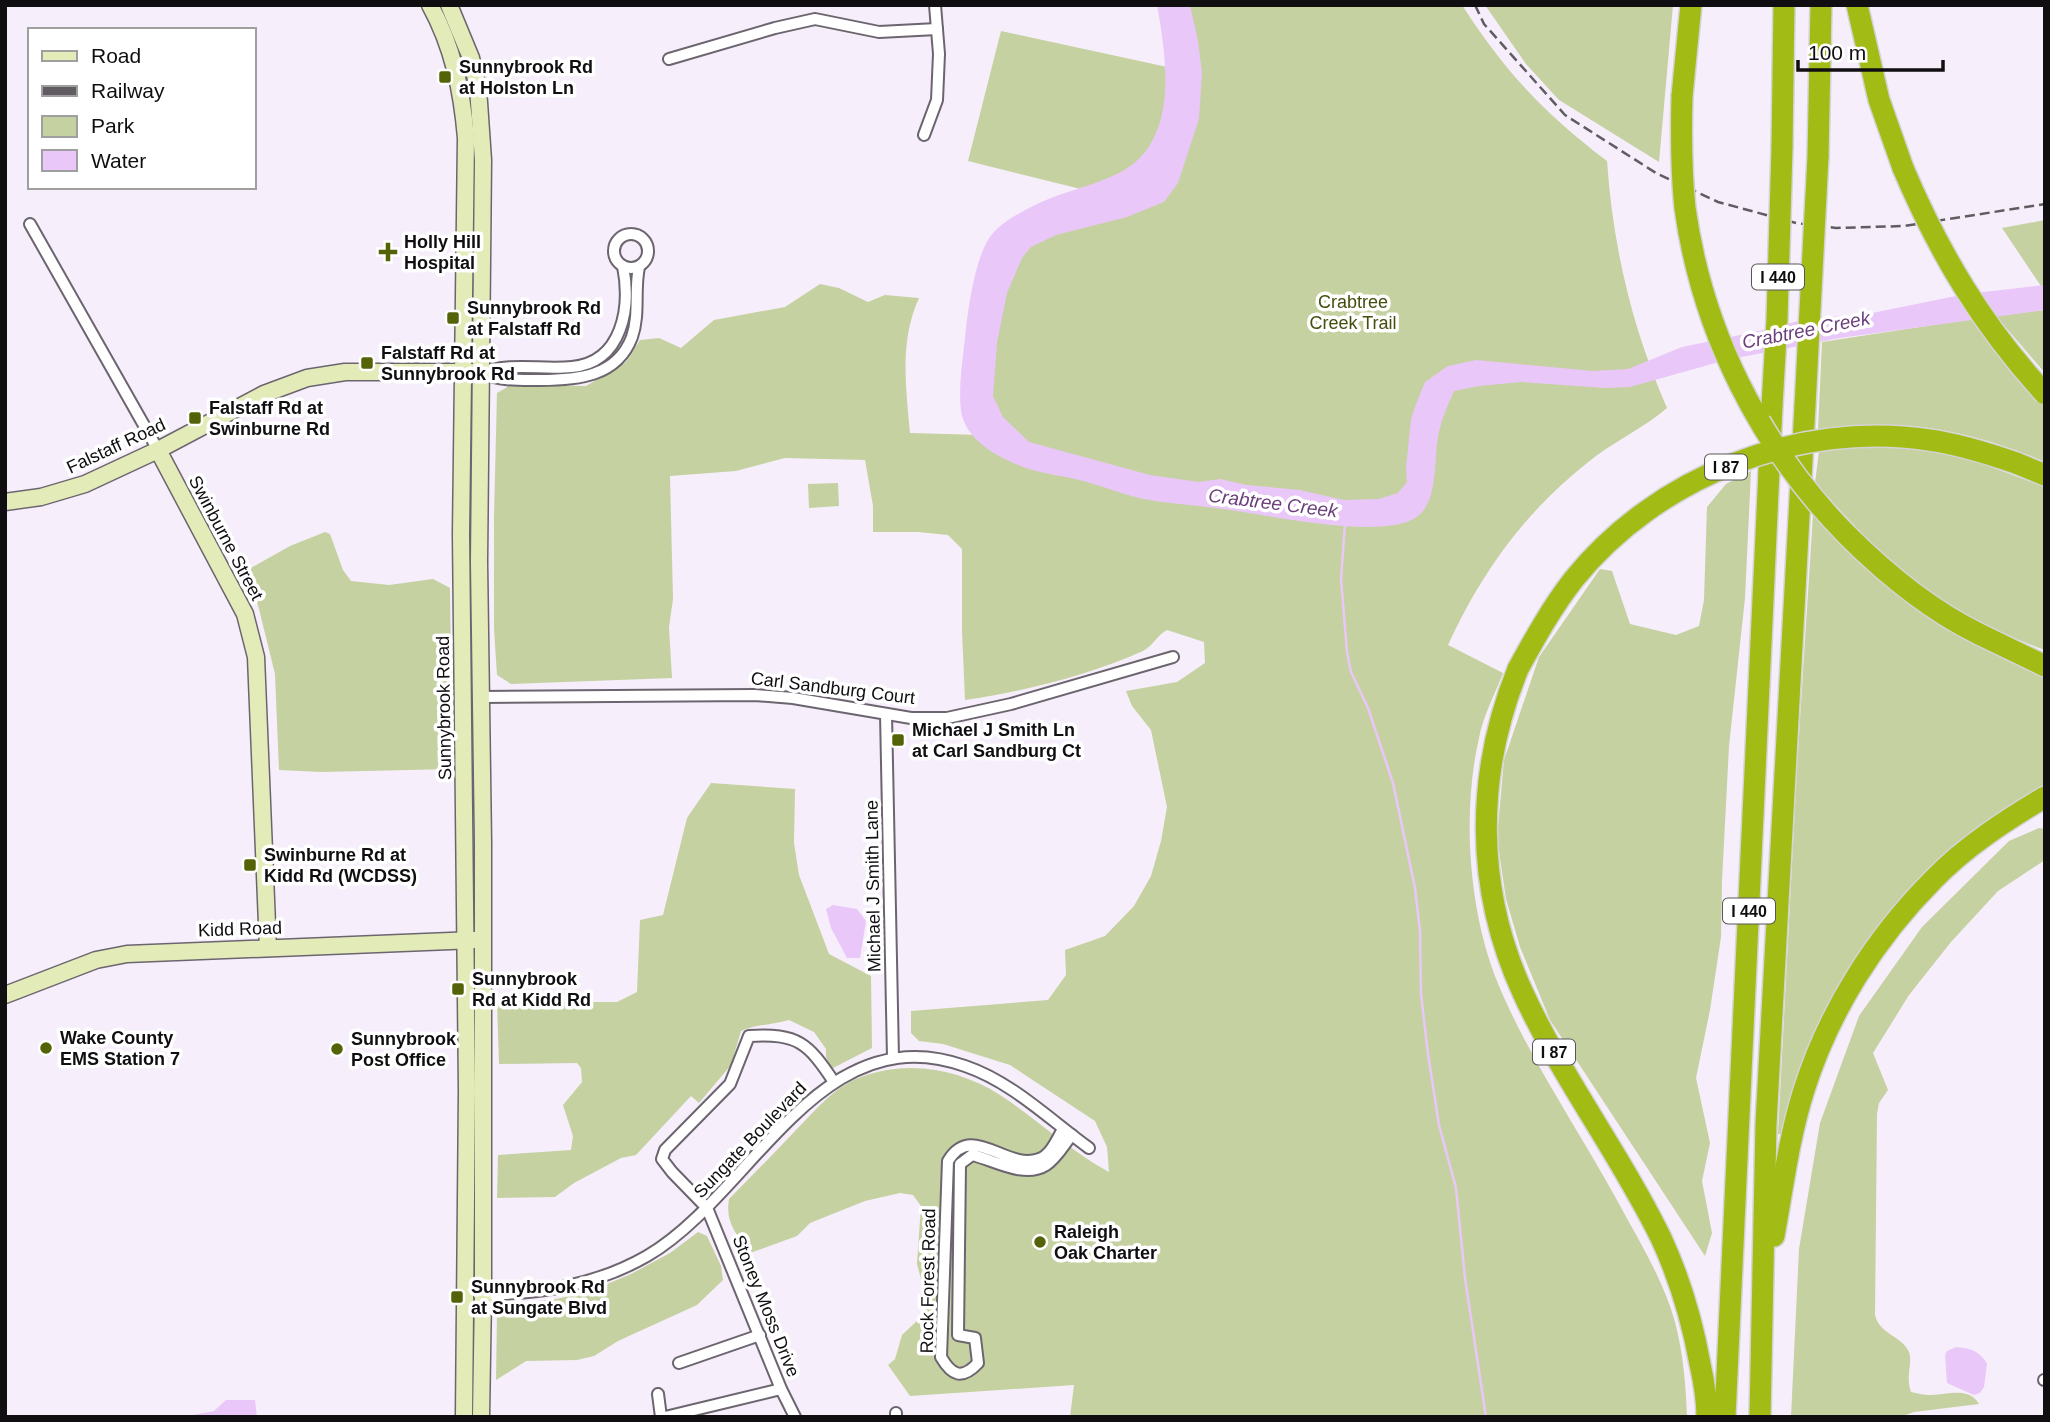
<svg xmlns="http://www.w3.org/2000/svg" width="2050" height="1422" font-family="Helvetica,sans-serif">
<rect width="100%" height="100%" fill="#f6eefa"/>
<g fill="#c5d1a1">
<path d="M1175 5H1462C1506 73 1543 112 1607 161 1613 247 1632 328 1667 408 1643 429 1612 442 1587 463 1525 512 1481 573 1448 645L1503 673C1495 694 1483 716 1479 738 1461 816 1469 920 1502 993 1534 1066 1580 1132 1618 1202 1639 1241 1663 1279 1675 1322 1683 1352 1686 1386 1687 1417H1070L1074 1385 910 1396 888 1365 895 1359 902 1335 920 1318 927 1301 917 1264 921 1206 913 1195 900 1193 865 1201 810 1223 797 1236 750 1253C736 1234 725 1222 729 1199 752 1176 774 1153 796 1130 812 1114 828 1094 848 1083 896 1058 955 1066 1000 1095 1037 1119 1070 1151 1109 1172L1107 1147 1095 1121 1010 1065 943 1044 919 1041 911 1033V1011L1048 1000 1066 975 1065 950 1105 936 1134 906 1151 876 1161 841 1167 807 1151 730 1132 706 1126 691 1177 682 1205 663 1204 642 1167 630C1157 635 1153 646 1143 651 1087 676 1025 691 965 700L962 631V549L948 535 918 532H873V506L865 460 785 458 736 471 670 476 673 599 669 627 672 678 511 684 497 675 494 629V517L497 393 511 385 586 386 626 362 640 340 659 338 681 348 714 320 785 307 820 284 839 288 868 302 885 295 919 298C899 342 906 387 910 433L981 435 985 262 1109 196 968 161 1001 31 1181 70Z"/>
<path d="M1485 5H1673L1659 162 1559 100 1526 64Z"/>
<path d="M2045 220V292L2002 228Z"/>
<path d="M2045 310V373L1996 316Z"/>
<path d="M1972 319 2010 369 2045 407V462C1997 441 1940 425 1888 425 1865 425 1841 428 1818 430L1822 342Z"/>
<path d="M1866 447 1914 448 1970 459 2045 487V650C2000 634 1954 611 1916 582 1878 554 1847 517 1815 483L1819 451Z"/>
<path d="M1751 471 1745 598 1729 746 1722 881 1721 937 1710 1010 1696 1078 1710 1143 1702 1181 1712 1233 1705 1256 1550 1020 1520 947 1506 899 1497 838 1504 760 1539 657 1600 569 1612 571 1630 624 1676 635 1699 626 1704 600 1707 507 1726 484Z"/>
<path d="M838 483 839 506 809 508 808 484Z"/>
<path d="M1813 514 1885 583 1970 640 2045 677V790L1910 889 1782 1134H1778L1797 767Z"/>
<path d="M325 532 330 534 343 570 351 581 389 585 433 579 450 588 452 769 321 772 279 770 275 674 258 605 240 574 290 546Z"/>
<path d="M711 783 795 789 794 843 799 875 829 954 871 976 872 1048 831 1069 826 1057V1049L814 1032 789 1020C772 1025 757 1024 741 1031L731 1065 699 1103 691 1096 636 1155 621 1158 574 1183 555 1197 497 1198 498 1155 571 1150 573 1136 563 1105 582 1082 581 1068 577 1063 499 1064 497 1002H617L637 992 640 920 663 915 687 818Z"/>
<path d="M2039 828 2045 829V860L1998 891 1951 942 1909 995 1873 1053 1888 1090 1879 1103 1877 1114 1875 1315C1880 1335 1901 1335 1909 1352 1913 1363 1905 1376 1911 1392 1917 1393 1923 1395 1929 1395 1946 1395 1969 1386 1979 1404L1914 1412 1900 1417H1791L1799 1249 1820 1123 1859 1016 1922 927 2009 841Z"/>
<path d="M698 1232 707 1236 721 1266 723 1280 697 1305 618 1341 594 1356 577 1360 526 1361 496 1380 497 1313 506 1305 556 1299 588 1292 631 1274 670 1253Z"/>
</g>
<g fill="#eac7f9">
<path d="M1157 5H1190L1198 41 1202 73 1199 119 1178 183 1164 202 1127 217 1056 235 1031 247 1022 258 1007 293 997 343 993 396 1003 417 1029 442 1150 475 1199 482 1220 479 1247 485 1300 490 1344 500 1379 499 1398 493 1407 482 1406 468 1411 419 1416 404 1425 382 1448 366 1476 360 1593 371 1628 369 1682 347 1755 332 1806 319 1867 314 1966 294 2045 285V310L1840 338 1726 360 1630 387 1605 388 1521 382 1479 386 1454 391C1449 403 1443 415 1440 428 1432 455 1441 502 1415 518 1380 540 1267 515 1224 509 1196 505 1167 504 1139 498 1119 493 1100 485 1079 480 1063 476 1045 474 1029 469 1005 461 972 445 963 419 956 399 964 351 966 328 969 303 975 262 988 240 996 226 1014 216 1027 209 1056 193 1088 188 1117 174 1180 144 1167 61 1157 5Z"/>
<path d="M833 905 857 909 866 921 860 958H847L831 928 826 909Z"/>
<path d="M1956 1347C1970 1348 1980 1351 1987 1364L1984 1387 1980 1393 1974 1395 1947 1383 1945 1355 1947 1351Z"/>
<path d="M226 1400H255L257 1417H182L214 1411Z"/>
</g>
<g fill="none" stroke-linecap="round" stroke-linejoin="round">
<path stroke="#eac7f9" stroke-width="2.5" d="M1345 524 1341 579 1347 652 1351 672 1368 708 1393 783 1415 888 1420 931 1421 994 1428 1054 1439 1125 1456 1188 1465 1278 1486 1417"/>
<g stroke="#6c656f" stroke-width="14">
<g id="street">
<path d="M669 59 775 28 815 19 879 32 937 29"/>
<path d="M924 135 937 100 939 54 935 5"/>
<path d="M30 224 158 450"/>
<circle cx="631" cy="251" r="17"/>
<path d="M481 373C501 381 519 380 540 380 577 380 617 377 632 337 640 314 634 290 639 267"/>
<path d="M481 373C512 362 540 370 572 367 623 362 631 307 623 266"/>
<path d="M481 697 755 695 793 698 911 718H947L1011 704 1173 657"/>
<path d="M886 714 893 1058"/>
<path d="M1063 1129C1057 1139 1051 1155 1039 1159 1006 1171 972 1121 948 1161L941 1357C952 1376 962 1380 978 1363L975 1338 958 1335 960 1164 972 1155C994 1160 1024 1179 1046 1165 1057 1158 1064 1144 1072 1135"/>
<path d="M479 1295C538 1294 595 1286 647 1256 752 1195 819 1014 965 1066 1012 1082 1049 1119 1089 1148"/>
<path d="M679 1363 760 1335"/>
<path d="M2044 1380H2045"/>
<path d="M658 1394 661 1417"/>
<path d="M896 1413V1417"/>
<path d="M665 1417 781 1389"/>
<path d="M795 1417 781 1389 707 1208 672 1172 662 1159 665 1150 730 1084 749 1036C798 1033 808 1043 834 1082"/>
</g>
</g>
<g stroke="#6c656f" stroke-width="19">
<g id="secondary">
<path d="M430 5C453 47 462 91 466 138L461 534 467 1090 464 1417"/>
<path d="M449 5 471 58 478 88 483 160 479 562 483 843V1295L481 1417"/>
<path d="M158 450 245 614 256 657 268 948"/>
<path d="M5 502 41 497 85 484 158 450 264 394 307 378 345 372H472"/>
<path d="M5 995 96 960 127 954 475 940"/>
</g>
</g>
<g stroke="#d4d4d4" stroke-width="24">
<g id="highway">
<path d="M1857 5 1879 100 1903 168"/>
<path d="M1682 96 1691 5"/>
<path d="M1782 148 1784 5"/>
<path d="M1818 157 1821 5"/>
<path d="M2016 463 2045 475"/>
<path d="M1979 634 2045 666"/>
<path d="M1518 669C1475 775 1475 889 1523 993 1562 1078 1620 1154 1661 1238 1680 1279 1692 1320 1700 1364 1704 1382 1707 1399 1707 1417"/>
<path d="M1774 1236C1783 1187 1789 1137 1804 1090 1829 1011 1875 938 1934 879 1966 846 2005 821 2045 797"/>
<path d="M1725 1417 1772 406"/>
<path d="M1760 1417 1766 1124 1805 406"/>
</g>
</g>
<use href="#street" stroke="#fff" stroke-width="10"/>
<use href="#secondary" stroke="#e3ebb9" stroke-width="16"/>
<use href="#highway" stroke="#a2bc15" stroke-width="21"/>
<path stroke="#605c62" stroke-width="2.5" stroke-dasharray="10 5" stroke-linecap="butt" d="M1475 5 1484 24 1565 115 1656 173 1718 202 1796 223 1836 228 1904 226 2045 204"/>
<g stroke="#d4d4d4" stroke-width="24" stroke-linecap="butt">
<g id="highway-bridge">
<path d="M1682 96C1681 134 1681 171 1685 208 1702 331 1760 447 1847 535 1886 574 1930 610 1979 634"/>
<path d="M1903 168C1939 253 1982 325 2045 394"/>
<path d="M1772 406 1777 319 1782 148"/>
<path d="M1805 406 1818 157"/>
<path d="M1518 669C1535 638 1552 607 1574 579 1656 477 1799 420 1929 440 1959 444 1987 453 2016 463"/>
</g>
</g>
<use href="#highway-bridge" stroke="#a2bc15" stroke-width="21"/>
</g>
<g fill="#546307" stroke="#fff" stroke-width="2.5">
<rect x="438" y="70" width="14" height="14" rx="3.5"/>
<path d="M384.5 241.5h7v7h7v7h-7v7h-7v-7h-7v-7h7z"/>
<rect x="446" y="311" width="14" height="14" rx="3.5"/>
<rect x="360" y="356" width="14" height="14" rx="3.5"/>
<rect x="188" y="411" width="14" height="14" rx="3.5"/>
<rect x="891" y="733" width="14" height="14" rx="3.5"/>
<rect x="243" y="858" width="14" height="14" rx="3.5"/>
<rect x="451" y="982" width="14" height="14" rx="3.5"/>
<circle cx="46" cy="1048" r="7"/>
<circle cx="337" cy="1049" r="7"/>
<circle cx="1040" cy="1242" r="7"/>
<rect x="450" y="1290" width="14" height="14" rx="3.5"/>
</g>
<g text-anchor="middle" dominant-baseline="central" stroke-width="7" stroke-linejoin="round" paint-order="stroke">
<g fill="#fff" stroke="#585658" stroke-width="2">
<rect x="1752" y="264.5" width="52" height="25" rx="5"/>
<rect x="1705" y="454.5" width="42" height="25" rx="5"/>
<rect x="1723" y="898.5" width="52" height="25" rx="5"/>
<rect x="1533" y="1039.5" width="42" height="25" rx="5"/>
</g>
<g font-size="16" font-weight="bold" fill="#100e11">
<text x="1778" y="277">I 440</text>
<text x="1726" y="467">I 87</text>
<text x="1749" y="911">I 440</text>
<text x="1554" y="1052">I 87</text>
</g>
<g font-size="18" font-weight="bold" fill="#100e11" stroke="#fff" text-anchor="start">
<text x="459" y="67">Sunnybrook Rd<tspan x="459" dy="21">at Holston Ln</tspan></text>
<text x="404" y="242">Holly Hill<tspan x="404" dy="21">Hospital</tspan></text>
<text x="467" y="308">Sunnybrook Rd<tspan x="467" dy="21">at Falstaff Rd</tspan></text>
<text x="381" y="353">Falstaff Rd at<tspan x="381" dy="21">Sunnybrook Rd</tspan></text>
<text x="209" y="408">Falstaff Rd at<tspan x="209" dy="21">Swinburne Rd</tspan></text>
<text x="912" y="730">Michael J Smith Ln<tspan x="912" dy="21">at Carl Sandburg Ct</tspan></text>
<text x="264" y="855">Swinburne Rd at<tspan x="264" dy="21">Kidd Rd (WCDSS)</tspan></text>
<text x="472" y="979">Sunnybrook<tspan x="472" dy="21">Rd at Kidd Rd</tspan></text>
<text x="60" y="1038">Wake County<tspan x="60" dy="21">EMS Station 7</tspan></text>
<text x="351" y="1039">Sunnybrook<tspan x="351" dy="21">Post Office</tspan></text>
<text x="1054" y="1232">Raleigh<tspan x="1054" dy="21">Oak Charter</tspan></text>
<text x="471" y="1287">Sunnybrook Rd<tspan x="471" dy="21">at Sungate Blvd</tspan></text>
</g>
<g font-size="18" fill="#444f0f" stroke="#fff">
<text x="1353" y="302">Crabtree<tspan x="1353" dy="21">Creek Trail</tspan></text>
</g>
<g font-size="18" fill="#100e11" stroke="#fff">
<text transform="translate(116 446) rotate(-25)">Falstaff Road</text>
<text transform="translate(226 538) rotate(62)">Swinburne Street</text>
<text transform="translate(833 688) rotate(7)">Carl Sandburg Court</text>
<text transform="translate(444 708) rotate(-91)">Sunnybrook Road</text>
<text transform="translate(873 886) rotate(-91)">Michael J Smith Lane</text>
<text transform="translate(240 929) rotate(-2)">Kidd Road</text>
<text transform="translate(750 1140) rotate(-46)">Sungate Boulevard</text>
<text transform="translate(928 1281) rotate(-89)">Rock Forest Road</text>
<text transform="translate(766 1306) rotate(68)">Stoney Moss Drive</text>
</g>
<g font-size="19" font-style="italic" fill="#6a3e7b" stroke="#fff">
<text transform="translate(1806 330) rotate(-11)">Crabtree Creek</text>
<text transform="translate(1273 503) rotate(7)">Crabtree Creek</text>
</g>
</g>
<rect width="2050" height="1422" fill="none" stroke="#100e11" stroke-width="14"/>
<rect x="28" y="28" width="228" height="161" fill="#ffffff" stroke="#9f9fa0" stroke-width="2"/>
<rect x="42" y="51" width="35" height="10" fill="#e3ebb9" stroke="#9f9fa0" stroke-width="2"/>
<text x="91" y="63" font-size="21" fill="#100e11">Road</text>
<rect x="42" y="86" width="35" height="10" fill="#605c62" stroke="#9f9fa0" stroke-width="2"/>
<text x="91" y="98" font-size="21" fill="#100e11">Railway</text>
<rect x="42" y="116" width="35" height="21" fill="#c5d1a1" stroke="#9f9fa0" stroke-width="2"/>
<text x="91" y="133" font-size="21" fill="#100e11">Park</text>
<rect x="42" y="150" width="35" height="21" fill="#eac7f9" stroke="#9f9fa0" stroke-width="2"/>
<text x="91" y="168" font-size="21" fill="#100e11">Water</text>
<path d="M1798 60v10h145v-10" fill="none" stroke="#100e11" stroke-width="3.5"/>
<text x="1808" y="60" font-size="21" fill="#100e11" stroke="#ffffff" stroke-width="5" paint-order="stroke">100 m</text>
</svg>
